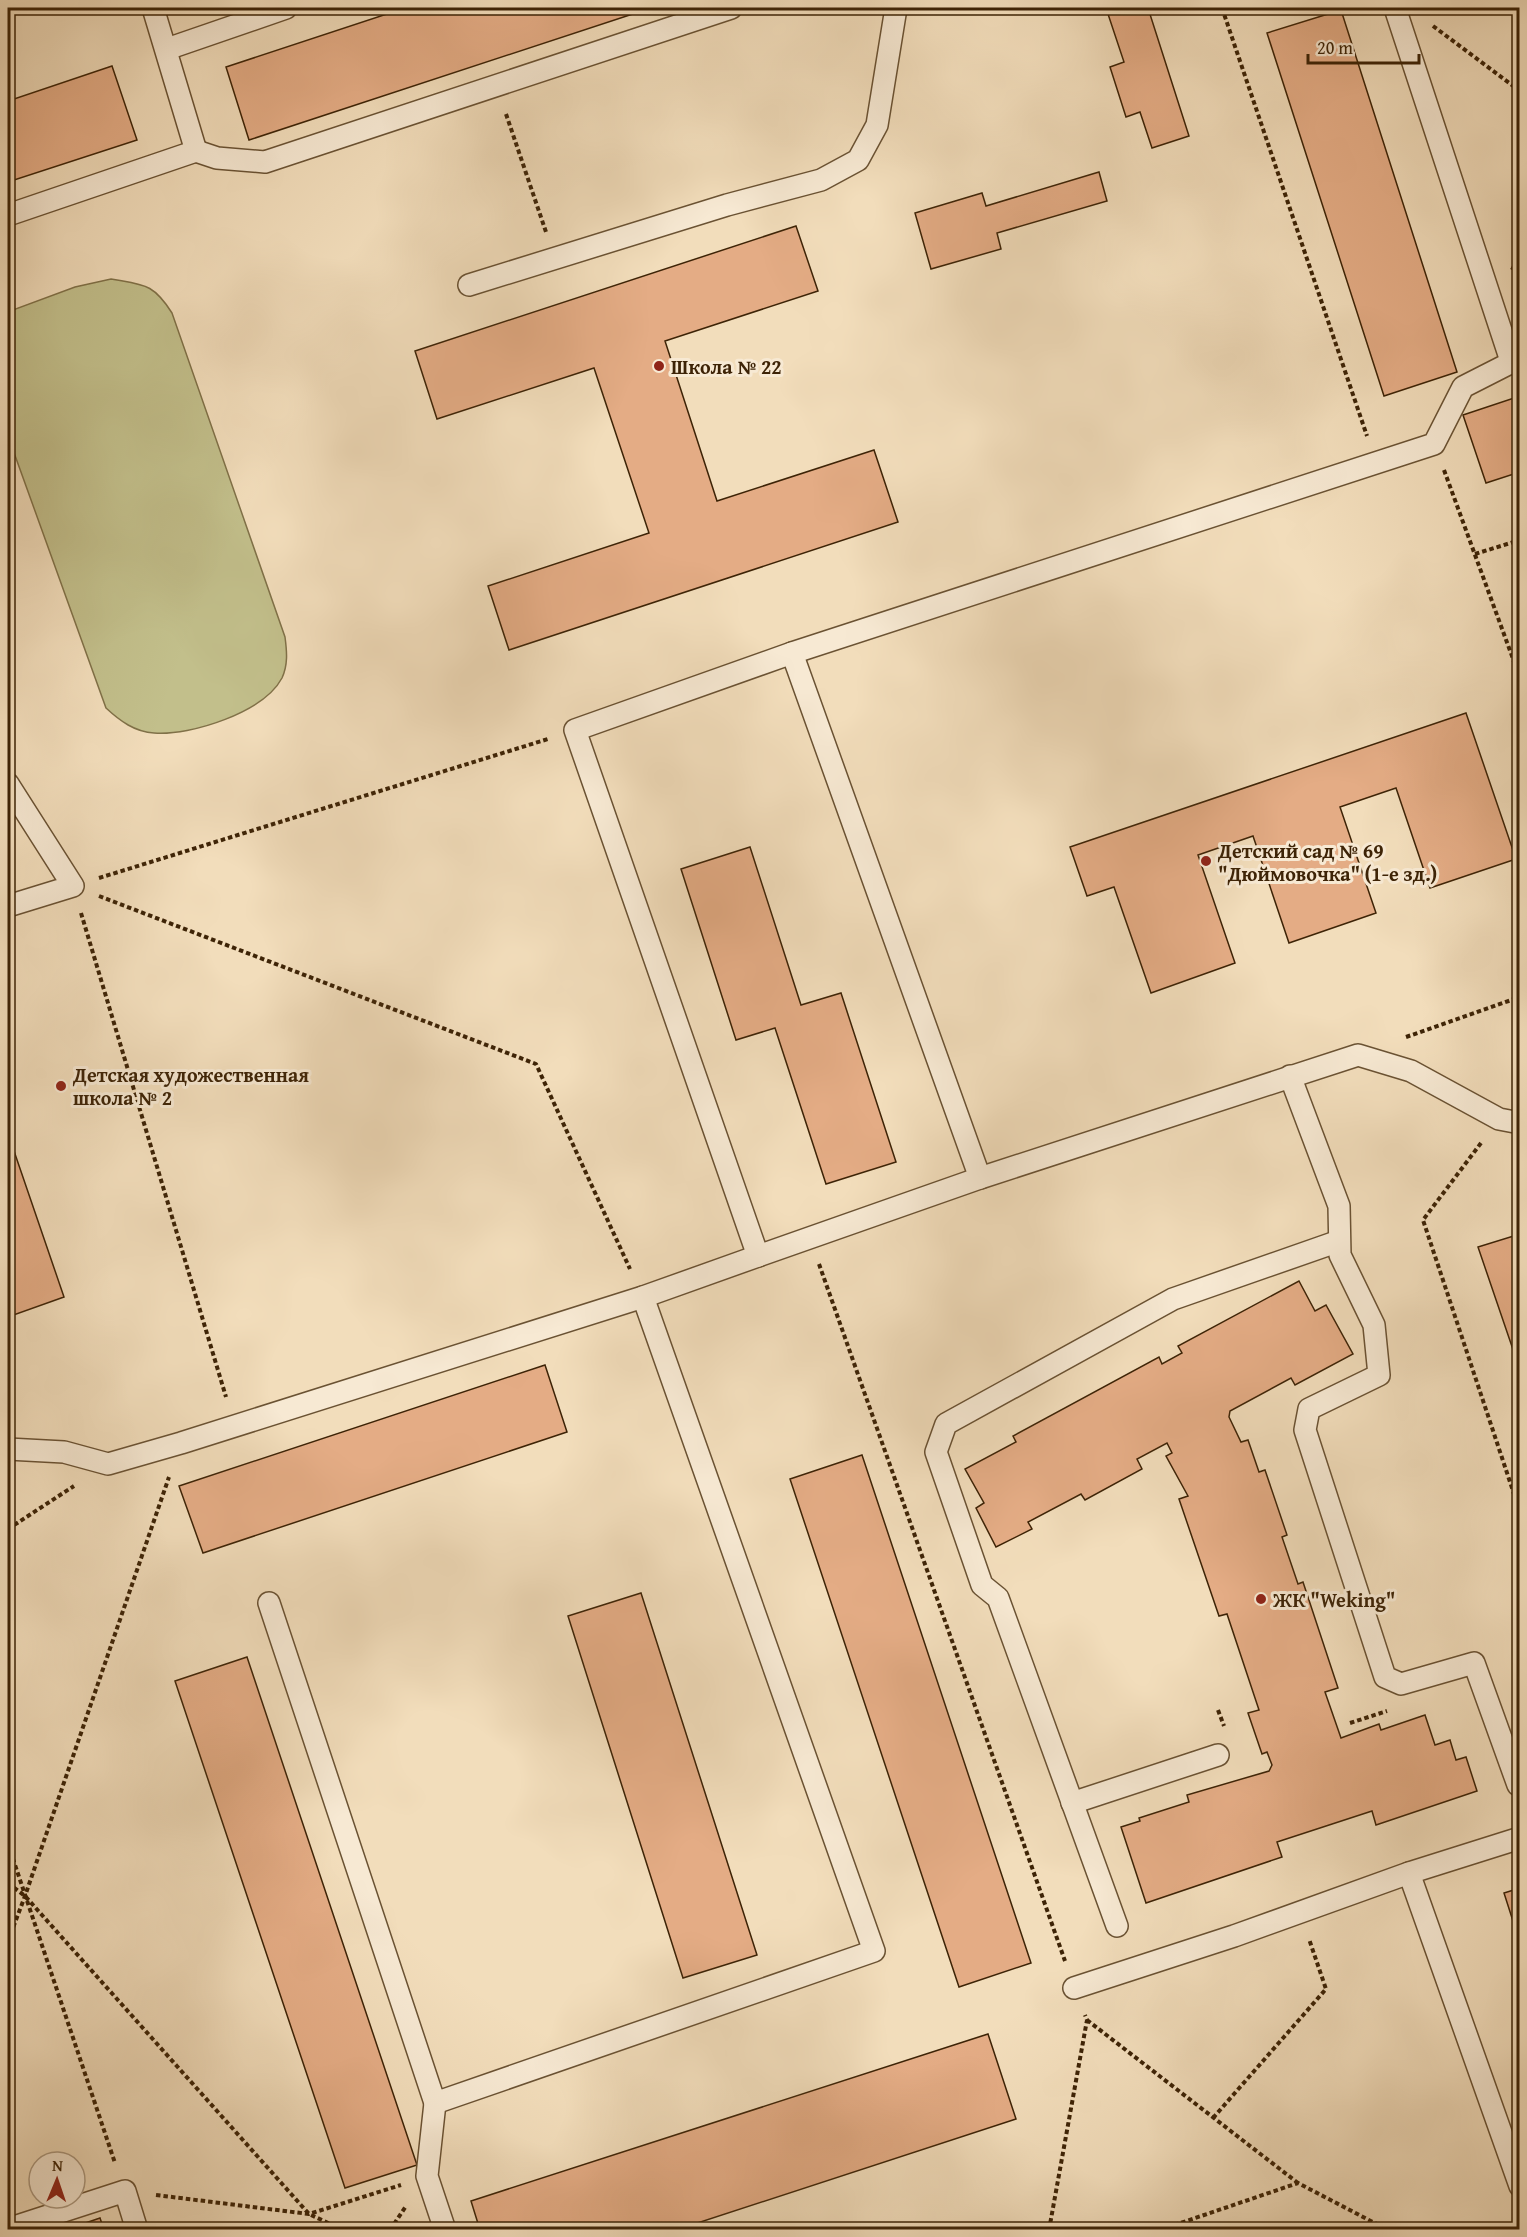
<svg xmlns="http://www.w3.org/2000/svg" width="1527" height="2237" font-family="'Gentium Book Plus',serif">
<rect width="100%" height="100%" fill="#f2ddbb"/>
<filter id="stains"><feTurbulence type="fractalNoise" baseFrequency=".00333" numOctaves="4"/><feColorMatrix values="0 0 0 0 .2 0 0 0 0 .09 0 0 0 0 .02 0 0 0 .5 -.17"/></filter>
<radialGradient id="worn" r=".72"><stop offset=".6" stop-color="#630" stop-opacity="0"/><stop offset="1" stop-color="#630" stop-opacity=".3"/></radialGradient>
<path fill="#c2bf8b" stroke="#807148" stroke-width="1.5" d="M111 279C144 285 153 283 172 313L285 637C287 652 288 665 282 678 264 712 191 736 154 733 135 732 120 721 106 708L8 436V314L10 311 75 287Z"/>
<g fill="#e4ac85" stroke="#3d2306" stroke-width="1.5">
<path d="M405 8H651L249 140 226 67Z"/>
<path d="M1106 8H1148L1189 136 1152 148 1140 112 1126 117 1110 67 1124 62Z"/>
<path d="M1341 10 1457 372 1384 396 1267 33Z"/>
<path d="M112 66 137 140 8 182V101Z"/>
<path d="M1099 172 1107 201 997 233 1001 249 931 269 915 213 982 193 986 206Z"/>
<path d="M796 226 818 291 665 341 717 501 874 450 898 522 509 650 488 586 649 533 594 368 437 419 415 351Z"/>
<path d="M1520 396V472L1486 483 1463 415Z"/>
<path d="M1466 713 1516 859 1430 888 1396 788 1340 807 1376 913 1289 943 1253 836 1198 855 1235 963 1151 993 1114 887 1087 896 1070 847Z"/>
<path d="M750 847 801 1005 841 993 896 1162 826 1184 775 1028 736 1040 681 869Z"/>
<path d="M14 1151 64 1297 8 1317V1154Z"/>
<path d="M1520 1234V1370L1478 1247Z"/>
<path d="M1299 1281 1315 1311 1326 1305 1353 1354 1295 1385 1291 1378 1230 1411 1229 1417 1241 1442 1248 1440 1259 1472 1265 1470 1287 1535 1282 1537 1298 1584 1303 1582 1338 1688 1325 1692 1341 1738 1379 1724 1381 1730 1425 1715 1435 1745 1450 1740 1456 1760 1466 1757 1477 1791 1376 1825 1372 1811 1277 1842 1282 1857 1146 1903 1121 1827 1140 1821 1139 1818 1189 1802 1187 1795 1269 1771 1272 1765 1267 1752 1262 1754 1248 1713 1259 1710 1227 1614 1219 1616 1179 1499 1188 1496 1166 1456 1172 1453 1167 1443 1137 1459 1142 1469 1085 1500 1081 1494 1028 1522 1032 1529 996 1547 976 1508 984 1503 965 1469 1016 1442 1013 1436 1159 1357 1162 1364 1182 1353 1178 1346Z"/>
<path d="M545 1365 567 1432 203 1553 179 1486Z"/>
<path d="M862 1455 1031 1963 959 1987 790 1479Z"/>
<path d="M641 1593 757 1955 683 1978 568 1616Z"/>
<path d="M247 1657 417 2165 345 2188 175 1681Z"/>
<path d="M1520 1888V1943L1504 1893Z"/>
<path d="M988 2034 1016 2119 676 2230H480L471 2201Z"/>
<path d="M100 2218 104 2230H65Z"/>
</g>
<g fill="none" stroke-linecap="round" stroke-linejoin="round">
<g stroke="#6a5233" stroke-width="24">
<g id="service">
<path d="M1395 8 1511 361"/>
<path d="M167 49 286 8"/>
<path d="M196 151 217 158 265 162 731 8"/>
<path d="M8 215 196 151 153 8"/>
<path d="M469 285 727 205 821 180 858 160 877 125 896 8"/>
<path d="M1520 358 1463 387 1434 444 792 653 575 730 758 1256 980 1178 1358 1055 1411 1071 1499 1119 1520 1123"/>
<path d="M792 653 980 1178"/>
<path d="M8 784 73 886 8 906"/>
<path d="M1290 1076 1339 1206 1340 1255 1374 1325 1379 1375 1309 1409 1305 1430 1385 1677 1401 1684 1474 1663 1518 1785"/>
<path d="M8 1449 64 1452 108 1464 181 1443 643 1297 758 1256"/>
<path d="M269 1603 435 2103 874 1951 643 1297"/>
<path d="M1072 1803 1218 1755"/>
<path d="M1520 1838 1409 1873 1520 2186"/>
<path d="M1117 1926 998 1598 982 1585 936 1452 946 1424 1173 1299 1339 1241"/>
<path d="M1074 1988 1234 1936 1409 1873"/>
<path d="M435 2103 427 2176 445 2230"/>
<path d="M8 2229 125 2191 137 2230"/>
</g>
</g>
<g stroke="#3d2306" stroke-width="4" stroke-dasharray="4.5 3" stroke-linecap="butt">
<path d="M1222 8 1367 436"/>
<path d="M1433 26 1520 91"/>
<path d="M506 114 546 232"/>
<path d="M1512 270 1520 255"/>
<path d="M1444 470 1520 678"/>
<path d="M1475 554 1520 540"/>
<path d="M99 878 548 739"/>
<path d="M99 896 536 1064 630 1269"/>
<path d="M81 913 226 1397"/>
<path d="M1406 1037 1520 997"/>
<path d="M1481 1143 1423 1220 1520 1512"/>
<path d="M819 1264 1065 1961"/>
<path d="M8 1529 74 1486"/>
<path d="M1218 1710 1224 1726"/>
<path d="M1350 1723 1387 1711"/>
<path d="M8 1844 115 2163"/>
<path d="M8 1883 25 1896 309 2214 343 2230"/>
<path d="M8 1941 25 1896 169 1477"/>
<path d="M1087 2020 1298 2183"/>
<path d="M1213 2118 1326 1989 1309 1939"/>
<path d="M156 2195 309 2214 401 2185"/>
<path d="M390 2230 406 2206"/>
<path d="M1049 2230 1087 2020 1085 2015"/>
<path d="M1160 2230 1298 2183 1388 2230"/>
</g>
<use href="#service" stroke="#f7e9d3" stroke-width="21"/>
</g>
<g fill="#8f2418" stroke="#f7e9d3" stroke-width="2">
<circle cx="659" cy="366" r="6"/>
<circle cx="1206" cy="861" r="6"/>
<circle cx="61" cy="1086" r="6"/>
<circle cx="1261" cy="1599" r="6"/>
</g>
<g text-anchor="middle" dominant-baseline="central" stroke-width="6" stroke-linejoin="round" paint-order="stroke">
<g font-size="20" font-weight="bold" fill="#3d2306" stroke="#f7e9d3" text-anchor="start">
<text x="671" y="366">Школа № 22</text>
<text x="1218" y="850">Детский сад № 69<tspan x="1218" dy="23">"Дюймовочка" (1-е зд.)</tspan></text>
<text x="73" y="1074">Детская художественная<tspan x="73" dy="23">школа № 2</tspan></text>
<text x="1273" y="1599">ЖК "Weking"</text>
</g>
</g>
<rect width="1527" height="2237" fill="none" stroke="#f2ddbb" stroke-width="30"/>
<rect x="9" y="9" width="1509" height="2219" fill="none" stroke="#3d2306" stroke-width="3"/>
<rect x="15" y="15" width="1497" height="2207" fill="none" stroke="#3d2306" stroke-width="1.5"/>
<g transform="translate(57 2180) rotate(2)"><circle r="28" fill="#f7e9d3" stroke="#ad9a81" stroke-width="1.5"/>
<path d="M0-4.5L10 22L0 15L-10 22Z" fill="#8f2418"/>
<text y="-9" font-size="16" font-weight="bold" text-anchor="middle" fill="#3d2306">N</text>
</g>
<path d="M1308 54v9h111v-9" fill="none" stroke="#3d2306" stroke-width="3"/>
<text x="1317" y="54" font-size="18" fill="#3d2306" stroke="#f7e9d3" stroke-width="4.5" paint-order="stroke">20 m</text>
<rect width="100%" height="100%" filter="url(#stains)"/>
<rect width="100%" height="100%" fill="url(#worn)"/>
</svg>
